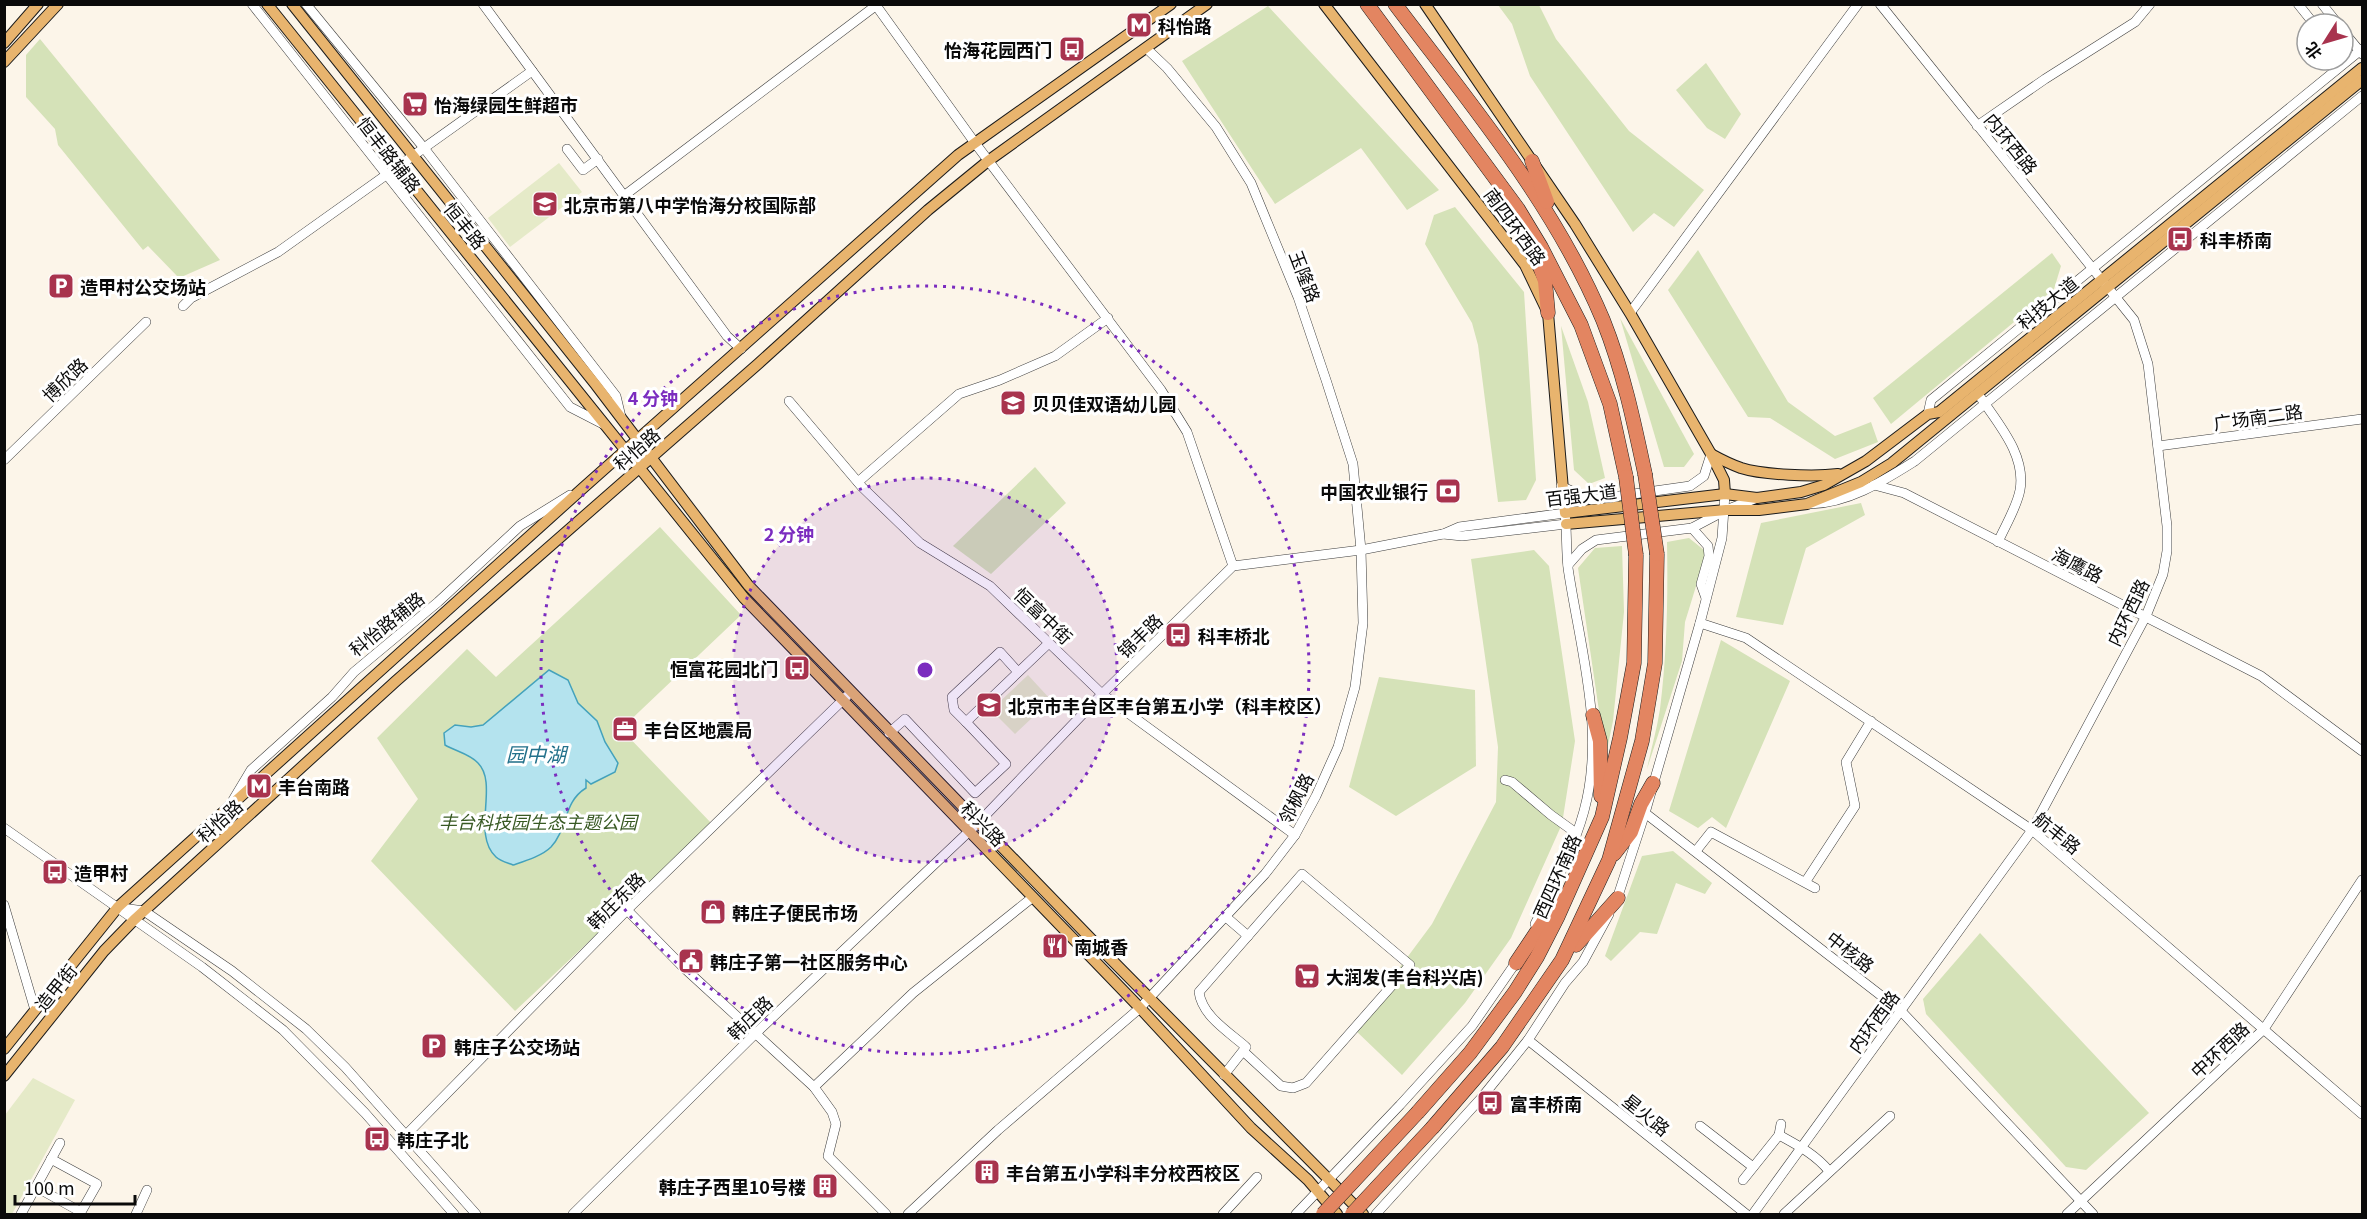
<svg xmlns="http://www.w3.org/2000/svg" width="2367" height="1219" font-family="Georgia,'Noto Sans SC',serif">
<rect width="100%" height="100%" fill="#fcf5e9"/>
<g fill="#d5e2b8">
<path d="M1498 5H1539L1556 39 1629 131 1704 190 1674 227 1654 213 1633 232 1530 76 1512 24Z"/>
<path d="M1268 6 1439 190 1407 210 1361 148 1275 204 1182 61Z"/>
<path d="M40 39 220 260 179 278 148 246 143 250 58 145 55 129 26 97V55Z"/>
<path d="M1706 63 1741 114 1725 139 1707 128 1676 90Z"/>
<path d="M1455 207 1524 292 1536 480 1526 500 1498 502 1478 345 1472 323 1425 244 1434 215Z"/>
<path d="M1698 250 1788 402 1835 436 1871 422 1878 442 1835 459 1770 418 1748 417 1668 290Z"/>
<path d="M2052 253 2061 266 2054 289 1891 424 1873 398Z"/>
<path d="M1620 318 1694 454 1684 467H1664Z"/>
<path d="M1561 326 1588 402 1605 478 1589 484 1574 470Z"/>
<path d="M1035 467 1066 503 991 574 953 546Z"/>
<path d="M1861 503 1865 515 1806 548 1783 625 1736 617 1761 523Z"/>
<path d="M660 527 741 615 621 729 713 825 515 1011 371 861 418 799 377 738 467 649 496 677Z"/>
<path d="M1689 538 1704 550 1705 557 1685 622 1682 661 1647 769C1651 749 1657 729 1660 709 1667 654 1668 598 1667 542Z"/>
<path d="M1622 546 1624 612 1613 721 1603 769V738L1578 568 1595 548Z"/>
<path d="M1534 550 1549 566 1575 741 1562 824 1511 938 1465 1003 1402 1075 1354 1029 1432 924 1496 802 1498 747 1471 559Z"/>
<path d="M1721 640 1790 681 1726 828 1712 817 1698 828 1669 811Z"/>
<path d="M1379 677 1475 690 1476 766 1396 816 1349 787Z"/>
<path d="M1673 851 1712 883 1705 894 1676 883 1657 934 1640 932 1611 961 1605 956 1642 856Z"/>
<path d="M1980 933 2149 1113 2086 1170 2066 1167 1926 1014 1923 999Z"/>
</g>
<g fill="#e5eac8">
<path d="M559 163 582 192 510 247 488 218Z"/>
<path d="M1028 675 1051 700 1015 734 991 710Z"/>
<path d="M33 1078 75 1100 12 1214H5V1115Z"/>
</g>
<path fill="#b4e3ee" stroke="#44a2bc" stroke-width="1.5" d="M549 670 568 680 578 703 597 721 605 742 618 763 615 772 591 784 586 780V788C563 802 568 829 551 847 542 856 525 861 513 865 508 863 500 861 496 857 471 834 499 784 478 763 470 754 455 751 445 745L444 733 455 725 471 727 483 725Z"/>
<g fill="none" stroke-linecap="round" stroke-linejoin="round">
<g stroke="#3d3d3d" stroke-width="10">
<g id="minor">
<path d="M252 4 570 407 603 424"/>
<path d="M306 4 424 148 616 396 621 417"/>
<path d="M483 4 727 336 741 349"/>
<path d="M875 4 975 143 1161 390 1187 432 1233 566"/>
<path d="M2298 4 2314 24"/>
<path d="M2322 4 2338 24"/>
<path d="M2343 31 2362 54"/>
<path d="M1977 126 2045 79 2135 22 2150 4"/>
<path d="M567 149 583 170 598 159"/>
<path d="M625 195 878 4"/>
<path d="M183 306 191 298 278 252 532 71"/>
<path d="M1630 313 1858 4"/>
<path d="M1981 398C1999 425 2026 455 2020 490 2017 507 2005 526 1998 542"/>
<path d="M789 401 862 487 920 543 990 586 1102 694 1295 835"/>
<path d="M1928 414 1931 400 2362 49"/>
<path d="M2158 446 2362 419"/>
<path d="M4 460 146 322"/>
<path d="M858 482 959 394 1000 380 1055 356 1108 318"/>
<path d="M1874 485 1904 493 2261 676 2362 751"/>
<path d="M1561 486 1591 500 1690 486 1704 476 1711 454"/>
<path d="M1810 504C1849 503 1883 481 1915 461L2362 96"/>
<path d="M1692 528 1726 510 1757 498"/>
<path d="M1443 534 1462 536 1566 524"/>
<path d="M1568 565 1582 549 1596 540 1692 528 1708 546 1709 556 1701 584 1706 598"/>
<path d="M1700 623 1746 638 2032 830 2362 1114"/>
<path d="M966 722 954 710 952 697 1000 652 1018 672"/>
<path d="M889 733 905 719 975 793 1006 764 966 722 1049 643"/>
<path d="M1505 780 1512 782 1551 815 1576 833"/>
<path d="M233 800 251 770 332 697 354 672 438 602 520 526 570 495"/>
<path d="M1645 813 1901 1011 2093 1214"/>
<path d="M4 828 202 967 283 1030 365 1113 454 1214"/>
<path d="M1696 851 1711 832 1815 888"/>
<path d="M1806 881 1855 806 1846 762 1871 721"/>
<path d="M1616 902 1645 813 1700 623 1722 538 1725 494"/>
<path d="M4 905 35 1010"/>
<path d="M122 908 144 911 232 971 306 1029 345 1067 476 1214"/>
<path d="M627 910 683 967 814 1087 832 1112 836 1124 828 1156 886 1214"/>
<path d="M1226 917 1248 936"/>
<path d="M1528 1040 1746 1214"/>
<path d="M1224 1075 1246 1047C1229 1032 1202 1016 1199 992L1302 874 1410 965 1306 1083 1293 1088 1281 1086 1243 1051"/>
<path d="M814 1087 913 993 1033 897"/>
<path d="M1700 1126 1753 1167"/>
<path d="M406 1135 627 910 847 696"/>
<path d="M1779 1135C1797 1145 1815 1154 1829 1171"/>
<path d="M1743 1180 1779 1135 1781 1124"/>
<path d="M36 1187 81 1212 97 1184 51 1159"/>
<path d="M21 1214 60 1143"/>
<path d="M136 1214 147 1190"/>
<path d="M573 1214 755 1034 979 822 1102 694 1233 566 1361 550 1443 534 1459 527 1565 513C1567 531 1566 550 1568 568 1580 648 1606 731 1584 811 1573 851 1553 888 1535 924"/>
<path d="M908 1214 998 1130 1140 1008 1265 874 1295 835 1316 796 1338 747 1355 687 1363 623 1361 550 1353 464 1326 380 1298 297 1251 183 1216 127 1167 68 1146 48"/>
<path d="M1223 1214 1257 1177"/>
<path d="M1296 1214 1400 1105 1472 1026 1519 958"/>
<path d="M1376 1214 1483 1096 1528 1040 1565 983 1583 962 1609 914"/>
<path d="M1753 1214 2032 830 2146 616 2163 574 2167 551V526L2148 364 2134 320 1880 4"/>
<path d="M1784 1214 1890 1116"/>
<path d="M2067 1214 2264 1029 2362 880"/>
</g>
</g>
<g stroke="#1b1b1b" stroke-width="12">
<g id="major">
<path d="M267 4 744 598 1140 1008 1251 1128 1308 1180 1337 1214"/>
<path d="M292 4 596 385 748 585 1095 943 1363 1214"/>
<path d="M1324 4 1525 265 1548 313 1565 513 1725 494 1757 498 1801 492 1824 485 1866 461 1928 414 1939 412 2362 68"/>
<path d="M1425 4 1575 224 1630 313 1711 454 1724 480 1725 494"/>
<path d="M4 43 38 4"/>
<path d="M4 62 58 4"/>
<path d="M1711 454C1720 459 1730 464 1741 468 1763 475 1814 477 1838 474"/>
<path d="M1566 524 1726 510H1759L1807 504 1861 482 1892 463 2362 80"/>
<path d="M4 1049 118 907 583 488 958 155 1171 4"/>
<path d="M4 1076 104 951 134 920 396 681 758 364 928 210 988 161 1207 4"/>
</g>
</g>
<g stroke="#1b1b1b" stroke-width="15">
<g id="highway">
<path d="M1367 4 1518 209 1541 247 1581 325 1610 404 1626 477"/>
<path d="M1395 4C1471 105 1554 203 1603 320 1623 370 1634 422 1645 474"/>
<path d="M1532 161 1547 202"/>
<path d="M1534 250 1545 281 1548 313"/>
<path d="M1593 715 1600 741 1601 796"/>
<path d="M1614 854 1631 832 1641 804 1653 783"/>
<path d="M1576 945 1618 898"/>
<path d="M1516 963 1560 897"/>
<path d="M1418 1112 1470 1053 1515 992 1537 957 1558 916 1602 817 1620 738 1634 663 1636 555"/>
<path d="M1433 1127 1502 1047 1562 960 1609 860 1642 741 1655 663 1657 554"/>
</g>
</g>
<use href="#minor" stroke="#fff" stroke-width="9"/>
<use href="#major" stroke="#e8b46e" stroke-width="10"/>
<use href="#highway" stroke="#e38561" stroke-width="14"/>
<g stroke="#1b1b1b" stroke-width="15" stroke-linecap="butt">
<g id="highway-bridge">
<path d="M1645 474 1657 554"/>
<path d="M1626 477 1636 555"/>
<path d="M1323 1214 1418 1112"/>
<path d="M1352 1214 1433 1127"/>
</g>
</g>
<use href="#highway-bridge" stroke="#e38561" stroke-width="14"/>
</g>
<circle cx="925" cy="670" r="192" fill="#7b2cbf" fill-opacity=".12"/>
<g fill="none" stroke="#7b2cbf" stroke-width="3" stroke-dasharray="3 6">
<circle cx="925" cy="670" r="192"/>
<circle cx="925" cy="670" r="384"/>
</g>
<defs>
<g id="metro-square" transform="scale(1.35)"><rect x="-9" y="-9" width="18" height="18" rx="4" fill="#a8334e" stroke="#fff"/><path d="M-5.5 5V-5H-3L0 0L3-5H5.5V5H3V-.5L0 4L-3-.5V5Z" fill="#fff"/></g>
<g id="bus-square" transform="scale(1.35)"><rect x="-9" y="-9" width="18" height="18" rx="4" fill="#a8334e" stroke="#fff"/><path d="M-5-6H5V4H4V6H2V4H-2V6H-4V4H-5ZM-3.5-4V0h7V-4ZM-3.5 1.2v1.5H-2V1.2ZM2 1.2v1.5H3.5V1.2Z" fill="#fff"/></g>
<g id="supermarket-square" transform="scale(1.35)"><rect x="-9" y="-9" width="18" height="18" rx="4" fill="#a8334e" stroke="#fff"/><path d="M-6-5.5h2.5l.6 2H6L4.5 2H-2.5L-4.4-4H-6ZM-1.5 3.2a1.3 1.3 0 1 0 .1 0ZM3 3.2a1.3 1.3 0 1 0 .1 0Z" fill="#fff"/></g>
<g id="school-square" transform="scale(1.35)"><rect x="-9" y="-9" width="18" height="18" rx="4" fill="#a8334e" stroke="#fff"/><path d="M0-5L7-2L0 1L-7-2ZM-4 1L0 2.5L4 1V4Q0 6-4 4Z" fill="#fff"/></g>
<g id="parking-square" transform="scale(1.35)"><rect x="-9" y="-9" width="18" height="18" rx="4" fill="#a8334e" stroke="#fff"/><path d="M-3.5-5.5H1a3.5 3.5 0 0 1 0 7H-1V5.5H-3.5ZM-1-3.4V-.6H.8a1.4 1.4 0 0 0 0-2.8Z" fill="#fff"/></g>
<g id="bank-square" transform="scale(1.35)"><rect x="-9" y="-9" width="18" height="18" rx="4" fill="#a8334e" stroke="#fff"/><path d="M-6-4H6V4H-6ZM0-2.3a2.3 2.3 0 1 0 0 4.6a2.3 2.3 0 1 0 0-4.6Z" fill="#fff"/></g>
<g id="office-square" transform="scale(1.35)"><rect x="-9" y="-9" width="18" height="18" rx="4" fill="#a8334e" stroke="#fff"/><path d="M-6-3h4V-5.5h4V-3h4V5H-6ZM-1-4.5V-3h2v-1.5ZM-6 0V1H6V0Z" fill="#fff"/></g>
<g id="shop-square" transform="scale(1.35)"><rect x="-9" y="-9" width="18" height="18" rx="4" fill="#a8334e" stroke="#fff"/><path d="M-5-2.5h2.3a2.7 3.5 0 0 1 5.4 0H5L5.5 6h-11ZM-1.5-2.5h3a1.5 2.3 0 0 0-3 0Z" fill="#fff"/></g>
<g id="restaurant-square" transform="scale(1.35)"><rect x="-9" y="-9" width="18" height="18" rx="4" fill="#a8334e" stroke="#fff"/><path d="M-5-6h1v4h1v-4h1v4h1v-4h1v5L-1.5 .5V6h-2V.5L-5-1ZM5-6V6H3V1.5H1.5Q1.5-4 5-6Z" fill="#fff"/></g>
<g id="civic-square" transform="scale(1.35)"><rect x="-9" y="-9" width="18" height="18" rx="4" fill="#a8334e" stroke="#fff"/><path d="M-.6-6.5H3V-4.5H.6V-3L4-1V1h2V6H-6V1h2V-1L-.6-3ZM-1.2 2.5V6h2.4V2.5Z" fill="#fff"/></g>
<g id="building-square" transform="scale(1.35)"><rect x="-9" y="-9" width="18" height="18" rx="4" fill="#a8334e" stroke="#fff"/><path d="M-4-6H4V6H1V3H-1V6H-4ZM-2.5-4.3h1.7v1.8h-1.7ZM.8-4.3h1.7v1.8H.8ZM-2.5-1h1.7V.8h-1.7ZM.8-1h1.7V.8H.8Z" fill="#fff"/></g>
</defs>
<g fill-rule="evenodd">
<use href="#metro-square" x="1139" y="25"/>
<use href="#bus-square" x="1072" y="49"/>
<use href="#supermarket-square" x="415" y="104"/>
<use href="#school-square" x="545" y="204"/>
<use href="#bus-square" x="2180" y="239"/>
<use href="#parking-square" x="61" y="286"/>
<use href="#school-square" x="1013" y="403"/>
<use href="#bank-square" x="1448" y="491"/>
<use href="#bus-square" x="1178" y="635"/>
<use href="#bus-square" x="797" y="668"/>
<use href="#school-square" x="989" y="705"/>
<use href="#office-square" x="625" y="729"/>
<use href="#metro-square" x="259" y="786"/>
<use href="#bus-square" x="55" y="872"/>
<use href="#shop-square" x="713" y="912"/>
<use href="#restaurant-square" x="1055" y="946"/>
<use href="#civic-square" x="691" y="961"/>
<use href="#supermarket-square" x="1307" y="976"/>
<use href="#parking-square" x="434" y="1046"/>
<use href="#bus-square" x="1490" y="1103"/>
<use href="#bus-square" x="377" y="1139"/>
<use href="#building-square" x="987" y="1172"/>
<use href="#building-square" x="825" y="1186"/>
</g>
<g text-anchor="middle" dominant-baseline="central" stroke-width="6" stroke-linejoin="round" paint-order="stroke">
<g font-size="18" font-weight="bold" fill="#0a0a0a" stroke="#fff" text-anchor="start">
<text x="1158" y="25">科怡路</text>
<text x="1052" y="49" text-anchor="end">怡海花园西门</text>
<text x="434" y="104">怡海绿园生鲜超市</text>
<text x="564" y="204">北京市第八中学怡海分校国际部</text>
<text x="2200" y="239">科丰桥南</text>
<text x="80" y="286">造甲村公交场站</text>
<text x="1032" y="403">贝贝佳双语幼儿园</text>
<text x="1428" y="491" text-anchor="end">中国农业银行</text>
<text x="1198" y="635">科丰桥北</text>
<text x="778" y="668" text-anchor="end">恒富花园北门</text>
<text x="1008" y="705">北京市丰台区丰台第五小学（科丰校区）</text>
<text x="644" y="729">丰台区地震局</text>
<text x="278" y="786">丰台南路</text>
<text x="74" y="872">造甲村</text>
<text x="732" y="912">韩庄子便民市场</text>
<text x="1074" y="946">南城香</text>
<text x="710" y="961">韩庄子第一社区服务中心</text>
<text x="1326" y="976">大润发(丰台科兴店)</text>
<text x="454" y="1046">韩庄子公交场站</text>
<text x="1510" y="1103">富丰桥南</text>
<text x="397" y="1139">韩庄子北</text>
<text x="1006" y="1172">丰台第五小学科丰分校西校区</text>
<text x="806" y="1186" text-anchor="end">韩庄子西里10号楼</text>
</g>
<g font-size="18" fill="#0a0a0a" stroke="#fff">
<text transform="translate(2012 143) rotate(51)">内环西路</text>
<text transform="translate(390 154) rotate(52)">恒丰路辅路</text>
<text transform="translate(466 225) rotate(51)">恒丰路</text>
<text transform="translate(1516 226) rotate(54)">南四环西路</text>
<text transform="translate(1306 276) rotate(69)">玉隆路</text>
<text transform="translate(2047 302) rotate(-39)">科技大道</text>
<text transform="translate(64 379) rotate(-44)">博欣路</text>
<text transform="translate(2258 416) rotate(-8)">广场南二路</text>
<text transform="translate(636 448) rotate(-41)">科怡路</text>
<text transform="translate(1581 494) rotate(-7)">百强大道</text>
<text transform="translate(2078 564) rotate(27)">海鹰路</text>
<text transform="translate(2127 612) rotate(-64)">内环西路</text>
<text transform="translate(1044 615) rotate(44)">恒富中街</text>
<text transform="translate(386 623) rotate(-39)">科怡路辅路</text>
<text transform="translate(1139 635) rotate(-44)">锦丰路</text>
<text transform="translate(1295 798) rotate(-63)">邻枫路</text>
<text transform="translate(219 820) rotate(-42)">科怡路</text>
<text transform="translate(984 823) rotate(46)">科兴路</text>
<text transform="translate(2058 832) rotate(39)">航丰路</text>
<text transform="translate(1556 876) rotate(-66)">西四环南路</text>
<text transform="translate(615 900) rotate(-45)">韩庄东路</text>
<text transform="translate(1851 951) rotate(38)">中核路</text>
<text transform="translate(55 987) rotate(-51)">造甲街</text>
<text transform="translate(749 1017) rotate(-44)">韩庄路</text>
<text transform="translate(1873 1021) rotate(-54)">内环西路</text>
<text transform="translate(2219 1049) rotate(-43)">中环西路</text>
<text transform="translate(1647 1114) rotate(39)">星火路</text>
</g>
<g font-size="18" font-style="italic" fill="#385923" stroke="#fff">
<text x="538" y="821">丰台科技园生态主题公园</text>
</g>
<g font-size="20" font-style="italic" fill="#23718b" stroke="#fff">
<text x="536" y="753">园中湖</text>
</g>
</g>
<circle cx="925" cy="670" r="9" fill="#7b2cbf" stroke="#fff" stroke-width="3"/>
<g font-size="18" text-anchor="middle" font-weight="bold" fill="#7b2cbf" stroke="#fff" stroke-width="6" stroke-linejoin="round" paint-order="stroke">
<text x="653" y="405">4 分钟</text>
<text x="789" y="541">2 分钟</text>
</g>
<rect width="2367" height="1219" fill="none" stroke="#0a0a0a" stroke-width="12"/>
<g transform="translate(2325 42) rotate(233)"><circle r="28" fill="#ffffff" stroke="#9d9d9d" stroke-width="1.5"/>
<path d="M0-4.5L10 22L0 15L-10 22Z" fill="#a8334e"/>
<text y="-9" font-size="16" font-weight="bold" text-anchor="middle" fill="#0a0a0a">北</text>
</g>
<path d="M15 1195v9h120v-9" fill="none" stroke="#0a0a0a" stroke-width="3"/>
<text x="24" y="1195" font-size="18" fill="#0a0a0a" stroke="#ffffff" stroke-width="4.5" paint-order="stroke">100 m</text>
</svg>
